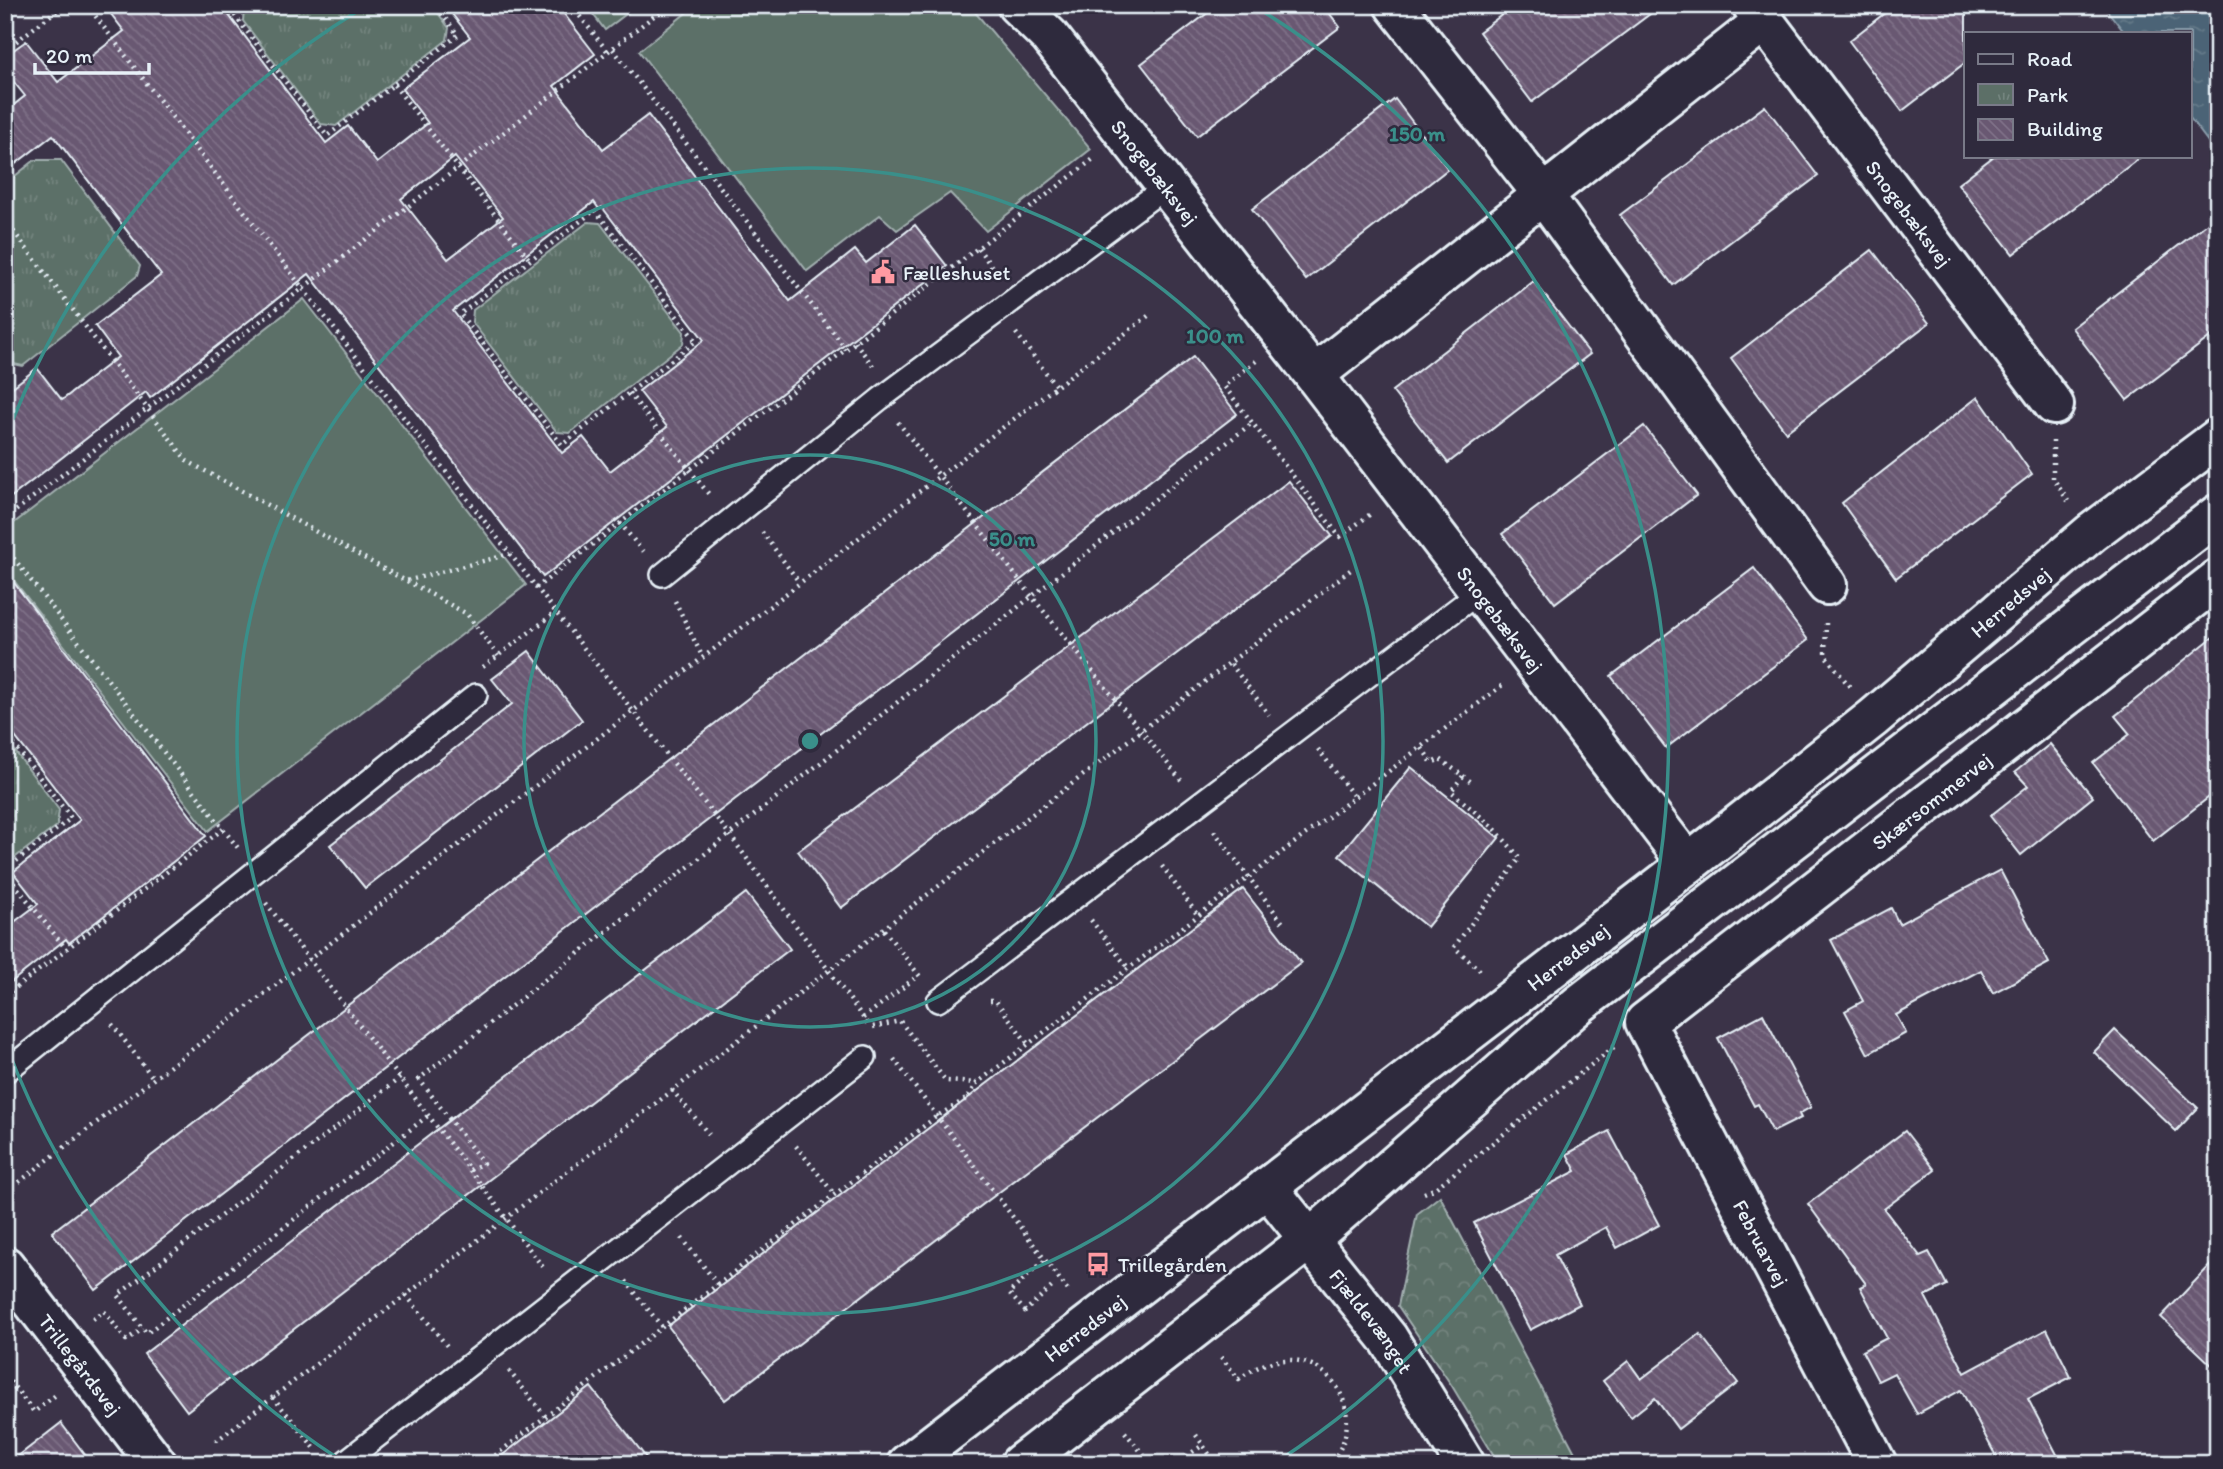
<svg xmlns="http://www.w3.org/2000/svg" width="2223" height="1469" font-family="Itim,sans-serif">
<defs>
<pattern id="forest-crowns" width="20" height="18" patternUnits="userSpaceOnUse" patternTransform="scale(1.75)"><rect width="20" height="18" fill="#5c6f67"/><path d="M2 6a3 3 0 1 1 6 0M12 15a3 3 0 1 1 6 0" fill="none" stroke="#73847e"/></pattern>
<pattern id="park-tufts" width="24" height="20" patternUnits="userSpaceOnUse" patternTransform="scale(1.75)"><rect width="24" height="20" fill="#5c6f67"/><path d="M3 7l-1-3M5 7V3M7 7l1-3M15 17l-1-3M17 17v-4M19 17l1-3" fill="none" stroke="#73847e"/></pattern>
<pattern id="water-ripples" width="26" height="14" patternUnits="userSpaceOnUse" patternTransform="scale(1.75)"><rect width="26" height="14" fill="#4c6476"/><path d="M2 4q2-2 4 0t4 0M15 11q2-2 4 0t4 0" fill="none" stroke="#667b8a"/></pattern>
<pattern id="building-back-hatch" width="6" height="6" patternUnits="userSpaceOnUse" patternTransform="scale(1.75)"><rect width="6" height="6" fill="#695872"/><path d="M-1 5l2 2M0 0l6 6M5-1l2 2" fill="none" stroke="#7e7087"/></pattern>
</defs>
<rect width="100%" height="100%" fill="#3b3348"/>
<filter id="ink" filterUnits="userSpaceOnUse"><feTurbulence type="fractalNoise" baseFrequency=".0143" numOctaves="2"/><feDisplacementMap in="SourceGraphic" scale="14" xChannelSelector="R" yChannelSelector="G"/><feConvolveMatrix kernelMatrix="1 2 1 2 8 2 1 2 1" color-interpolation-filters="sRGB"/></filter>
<g filter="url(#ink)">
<g fill="#5c6f67" stroke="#a2b0b0" stroke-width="2">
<path d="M586 5H638L605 30Z"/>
<path d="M696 5H969L1091 149 986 231 950 193 897 230 880 215 807 271 639 51Z"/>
<path d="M304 299 526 585 208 831 5 569V530Z"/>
</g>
<path fill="url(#forest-crowns)" stroke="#a2b0b0" stroke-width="2" d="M1440 1196 1581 1464H1499L1452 1386 1398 1306 1417 1214Z"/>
<g fill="url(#park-tufts)" stroke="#a2b0b0" stroke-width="2">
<path d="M249 5H432L449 28 447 40 336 126 321 124 243 21 244 9Z"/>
<path d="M35 160H61L140 266 137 276 23 366 9 363 5 358V184Z"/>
<path d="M588 222 600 223 684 332 683 344 570 433 557 432 472 322 473 310Z"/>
<path d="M5 738 59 810 57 826 5 865Z"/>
</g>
<path fill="url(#water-ripples)" stroke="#8a9caa" stroke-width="2" d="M2103 5H2218V155L2190 118V33H2125Z"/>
<g fill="url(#building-back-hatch)" stroke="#e8f1f8" stroke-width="2" fill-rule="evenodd">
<path d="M104 5H221L326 143 348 126 377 163 428 123 402 89 470 37 445 5H557L595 54 554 86 603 149 648 115 790 301 855 250 866 263 915 225 947 266 543 577 309 274 150 398 146 392 5 502V393L37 368 62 400 118 357 95 326 161 275 53 135 5 172V112L25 96 5 71V56L26 41 58 82 124 31ZM455 157 503 217 448 259 401 199ZM594 202 599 209 602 207 704 340 639 391 667 427 610 471 583 437 562 453 453 311Z"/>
<path d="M1218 5H1323L1340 27 1197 136 1141 64Z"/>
<path d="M1515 5H1662L1532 102 1479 32Z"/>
<path d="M1895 5H1966V62L1902 111 1849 41Z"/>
<path d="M1395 99 1448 169 1306 280 1252 209Z"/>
<path d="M1765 106 1818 176 1673 285 1620 215Z"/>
<path d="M1994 156H2142L2013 254 1958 184Z"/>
<path d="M2218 215V331L2127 400 2072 328Z"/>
<path d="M1872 250 1929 323 1786 432 1731 358Z"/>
<path d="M1534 281 1590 354 1448 463 1392 391Z"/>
<path d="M1193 357 1237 414 96 1290 52 1232Z"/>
<path d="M1978 397 2032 474 1896 578 1842 503Z"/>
<path d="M1644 426 1697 495 1555 603 1502 534Z"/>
<path d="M1289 481 1332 536 841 908 798 851Z"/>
<path d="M1754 568 1808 640 1666 748 1611 676Z"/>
<path d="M5 571 206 836 69 943 66 939 5 987V929L38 904 13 872 80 820 5 724Z"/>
<path d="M2218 633V790L2153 841 2093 763 2130 734 2115 716Z"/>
<path d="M529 651 582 720 365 888 330 845 512 704 492 679Z"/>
<path d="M2050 744 2093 797 2021 855 1990 816 2028 786 2015 772Z"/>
<path d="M1411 767 1499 838 1427 927 1339 855Z"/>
<path d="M2000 870 2049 963 1993 993 1981 970 1896 1015 1906 1033 1868 1054 1845 1011 1863 1001 1831 940 1891 908 1899 924Z"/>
<path d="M1243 889 1301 963 725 1400 668 1326Z"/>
<path d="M746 893 790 949 187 1411 144 1354Z"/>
<path d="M1763 1014 1811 1107 1799 1114 1801 1118 1773 1132 1758 1104 1754 1106 1718 1038Z"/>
<path d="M2115 1030 2198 1108 2176 1131 2094 1052Z"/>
<path d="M1609 1131 1659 1225 1617 1248 1606 1227 1555 1255 1580 1304 1530 1330 1474 1223 1576 1171 1567 1154Z"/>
<path d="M1905 1131 1935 1170 1884 1209 1920 1256 1929 1252 1947 1285 1925 1296 1965 1373 2047 1329 2071 1377 2028 1399 2062 1464H2000L1961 1390 1917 1414 1894 1373 1878 1381 1862 1351 1887 1338 1860 1287 1866 1284 1808 1204Z"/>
<path d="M2218 1257V1371L2161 1317Z"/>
<path d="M1700 1334 1738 1383 1678 1429 1655 1398 1631 1417 1603 1381 1628 1361 1641 1379Z"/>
<path d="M591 1387 651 1464H491Z"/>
<path d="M61 1423 92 1464H8Z"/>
</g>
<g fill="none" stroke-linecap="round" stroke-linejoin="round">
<g stroke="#e8f1f8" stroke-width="26">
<g id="service">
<path d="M662 575 880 399 1167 186"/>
<path d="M938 1001 1478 593"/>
<path d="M5 1072 476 695"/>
<path d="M342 1464 865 1057"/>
</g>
</g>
<g stroke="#e8f1f8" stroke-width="44">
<g id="minor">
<path id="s1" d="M1017 5 1049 36 1314 375 1688 864"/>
<path d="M1394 5 1544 196 1827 585"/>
<path id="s2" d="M1752 5 2054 405"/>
<path d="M1314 375 1764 21"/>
<path id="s3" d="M1267 1187 1388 1338 1465 1464"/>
<path id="s4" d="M5 1266 157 1464"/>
<path id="s5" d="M1877 1464 1645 1022 2218 579"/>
</g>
</g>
<g stroke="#e8f1f8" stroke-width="44">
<g id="tertiary">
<path id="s6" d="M907 1464 1688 864 1873 718 2091 533 2218 438"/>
<path d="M1020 1464 1310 1239 1578 1005 2218 514"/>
</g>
</g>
<g stroke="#e8f1f8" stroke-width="4.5" stroke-dasharray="2 5" stroke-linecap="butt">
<path d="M87 5 304 290 729 834 870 1027"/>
<path d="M233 5 229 8 327 136 458 35 435 5"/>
<path d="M571 5 608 52"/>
<path d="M613 49 846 349"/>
<path d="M5 50 64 5"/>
<path d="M394 85 530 260"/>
<path d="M595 210 696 341 562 445 460 314Z"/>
<path d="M5 220 187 461 406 581 510 554"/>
<path d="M978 248 998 275"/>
<path d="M1016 333 1056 386"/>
<path d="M855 342 873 366"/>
<path d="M1256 361 1224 386 1340 537 1373 512"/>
<path d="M629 393 711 497"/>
<path d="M898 422 1033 598 1181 780"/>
<path d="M2053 441V478L2068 501"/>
<path d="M5 519 668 5"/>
<path d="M620 523 644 553"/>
<path d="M762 532 799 582"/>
<path d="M5 547 238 848"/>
<path d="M407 581 467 614 498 656"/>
<path d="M536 588 1096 157"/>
<path d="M675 601 702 656"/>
<path d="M1826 623 1825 655 1850 687"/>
<path d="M1231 664 1269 715"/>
<path d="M483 667 555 613"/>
<path d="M5 733 71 818 5 870"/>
<path d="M1422 748 1432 763 1440 759 1463 776 1451 791 1495 829 1520 858 1454 947 1483 973"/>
<path d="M1318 749 1355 798"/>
<path d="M1463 776 1474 784"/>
<path d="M1214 831 1283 923"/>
<path d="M1162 866 1199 917"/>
<path d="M5 872 66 949"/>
<path d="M266 903 470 1170 483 1163 419 1079 1252 423"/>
<path d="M1091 920 1129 969"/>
<path d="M884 930 922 979"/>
<path d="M5 996 223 829"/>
<path d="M990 1001H996L1029 1045"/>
<path d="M863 1018 915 978"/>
<path d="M112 1024 154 1079"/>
<path d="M873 1027 900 1021 946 1081 977 1083"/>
<path d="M894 1059 1070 1293"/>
<path d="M400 1078 118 1295 143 1329 147 1333 429 1115"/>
<path d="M672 1090 712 1138"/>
<path d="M796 1146 835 1195"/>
<path d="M470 1170 545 1270"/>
<path d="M19 1182 1152 313"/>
<path d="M1424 1193 1434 1189 1614 1047"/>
<path d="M682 1238 718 1285"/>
<path d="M1044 1261 1009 1293 1025 1311 1053 1286"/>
<path d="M626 1281 662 1327"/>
<path d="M406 1295 447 1346"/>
<path d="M93 1319 104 1311 126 1340 143 1329"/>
<path d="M1221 1357 1239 1379C1316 1320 1379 1412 1329 1464"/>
<path d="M509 1371 546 1417"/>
<path d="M5 1381 8 1379 34 1412 57 1394"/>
<path d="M273 1397 317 1451"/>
<path d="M1125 1432 1151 1464"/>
<path d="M1196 1435 1216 1464"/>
<path d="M216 1441 1353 568"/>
<path d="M484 1464 937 1116 968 1098 977 1083 1504 684"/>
<path d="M1175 1464 1203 1445"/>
<path d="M1228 1464 1238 1456 1244 1464"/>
</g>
<use href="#service" stroke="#2f2a3d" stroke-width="21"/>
<use href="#minor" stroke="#2f2a3d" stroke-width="38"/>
<use href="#tertiary" stroke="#2f2a3d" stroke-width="38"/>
</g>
</g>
<g fill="none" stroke="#3a8f8a" stroke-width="3.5">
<circle cx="810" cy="741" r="286"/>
<circle cx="810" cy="741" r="573"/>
<path d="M342 1461A859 859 0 0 1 5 1042M5 440A859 859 0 0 1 361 9M1259 9A859 859 0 0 1 1278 1461"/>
</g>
<defs>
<g id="civic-bare" transform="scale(1.89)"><path d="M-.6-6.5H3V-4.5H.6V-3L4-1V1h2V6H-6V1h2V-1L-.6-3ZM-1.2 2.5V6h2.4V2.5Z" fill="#ff9aa2" stroke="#2f2a3d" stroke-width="2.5" paint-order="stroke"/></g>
<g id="bus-bare" transform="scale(1.89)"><path d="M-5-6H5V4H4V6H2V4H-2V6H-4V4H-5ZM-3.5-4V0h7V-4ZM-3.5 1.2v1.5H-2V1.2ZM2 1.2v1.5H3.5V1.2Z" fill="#ff9aa2" stroke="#2f2a3d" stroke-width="2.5" paint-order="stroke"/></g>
</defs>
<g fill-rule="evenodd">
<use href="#civic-bare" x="883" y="272"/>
<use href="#bus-bare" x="1098" y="1264"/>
</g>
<g text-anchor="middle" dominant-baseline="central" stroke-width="5" stroke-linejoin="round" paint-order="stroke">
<g font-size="21" fill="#e8f1f8" stroke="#2f2a3d">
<text stroke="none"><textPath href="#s1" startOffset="217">Snogebæksvej</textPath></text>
<text stroke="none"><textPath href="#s2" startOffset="261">Snogebæksvej</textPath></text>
<text stroke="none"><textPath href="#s6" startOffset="1400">Herredsvej</textPath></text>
<text stroke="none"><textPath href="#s1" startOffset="782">Snogebæksvej</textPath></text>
<text stroke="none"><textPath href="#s5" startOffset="861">Skærsommervej</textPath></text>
<text stroke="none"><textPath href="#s6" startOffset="833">Herredsvej</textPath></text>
<text transform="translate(1761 1243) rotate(62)">Februarvej</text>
<text stroke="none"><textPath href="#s3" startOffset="170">Fjældevænget</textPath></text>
<text stroke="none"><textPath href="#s6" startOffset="224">Herredsvej</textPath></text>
<text stroke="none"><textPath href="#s4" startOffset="124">Trillegårdsvej</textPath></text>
</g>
<g font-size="21" fill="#e8f1f8" stroke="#2f2a3d" text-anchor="start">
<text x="903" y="272">Fælleshuset</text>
<text x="1118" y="1264">Trillegården</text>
</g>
</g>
<circle cx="810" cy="741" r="10" fill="#3a8f8a" stroke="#2f2a3d" stroke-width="3.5"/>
<g font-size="21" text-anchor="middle" font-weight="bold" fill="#3a8f8a" stroke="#2f2a3d" stroke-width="5" stroke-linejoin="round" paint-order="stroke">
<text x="1417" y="141">150 m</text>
<text x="1215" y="343">100 m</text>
<text x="1012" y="546">50 m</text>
</g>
<rect width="2223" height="1469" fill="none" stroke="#2f2a3d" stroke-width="28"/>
<rect x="14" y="14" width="2195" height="1441" fill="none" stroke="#e8f1f8" stroke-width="2.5" filter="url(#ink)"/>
<rect x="1964" y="32" width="228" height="126" fill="#2f2a3d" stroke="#797a88" stroke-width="2"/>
<rect x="1978" y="54" width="35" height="10" fill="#2f2a3d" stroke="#797a88" stroke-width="2"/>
<text x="2027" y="66" font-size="21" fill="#e8f1f8">Road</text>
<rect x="1978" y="84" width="35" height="21" fill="url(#park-tufts)" stroke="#797a88" stroke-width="2"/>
<text x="2027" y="102" font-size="21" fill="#e8f1f8">Park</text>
<rect x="1978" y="119" width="35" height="21" fill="url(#building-back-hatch)" stroke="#797a88" stroke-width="2"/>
<text x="2027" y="136" font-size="21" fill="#e8f1f8">Building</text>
<path d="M35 63v10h114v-10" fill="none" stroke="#e8f1f8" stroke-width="3.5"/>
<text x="46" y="63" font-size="21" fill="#e8f1f8" stroke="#2f2a3d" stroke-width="5" paint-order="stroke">20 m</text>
</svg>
